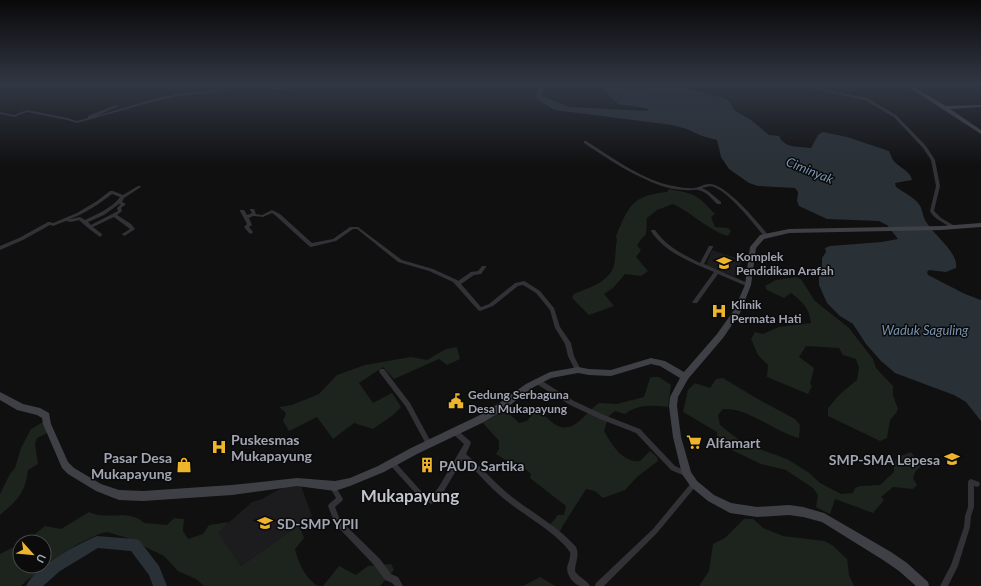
<svg xmlns="http://www.w3.org/2000/svg" width="981" height="586" font-family="Lato,sans-serif">
<rect width="100%" height="100%" fill="#101011"/>
<g fill="#1c1c1e">
<path d="M712 250 742 260 736 277 706 266Z"/>
<path d="M300 483 312 516 241 566 217 533 252 502 262 499 283 487Z"/>
</g>
<g fill="#1c241d">
<path d="M669 189C696 194 696 194 715 214L711 217 715 227 728 228 731 231 728 236C707 230 693 213 673 204L657 210 647 218 646 234 639 242 637 246 641 250 636 257 648 271 641 276 625 274 613 288 604 294 614 306 589 315 572 298 574 294C588 288 610 282 614 265 616 257 615 248 617 240L616 236C629 206 631 196 667 192Z"/>
<path d="M796 277 801 279 815 301 849 328 873 359 876 368 893 386V395L898 409 896 413 890 420 887 438 880 441 828 416V408L840 394 857 380 859 368 856 359 843 355 839 348 806 346 799 357 814 368 810 384 812 386 808 394 767 377 768 365 758 355 751 339 755 332 763 334 779 327 811 323C809 308 803 302 791 293L784 298 767 290 765 286 776 280Z"/>
<path d="M457 347 460 359 447 365 439 359 394 379 383 367 359 383 373 403 392 393 401 407 393 415 373 429 354 423 333 439 317 417 289 431 283 421 286 413 279 407 292 405 319 394 337 375 365 365 411 357 427 360 446 349Z"/>
<path d="M653 377H659L671 385 668 407C653 405 637 404 625 414L615 411 609 416 604 431C612 445 623 463 640 461L650 451 657 457 658 461 637 477 625 490 603 498 595 491 586 489 562 527 560 531H557L550 525 558 515H564L566 506 530 478 531 474 518 463 513 465 496 454 499 449V441L483 423 505 410 519 423 527 421 531 416 529 411C544 405 552 434 572 426 582 421 590 409 599 403L617 404 644 397 650 378Z"/>
<path d="M723 378 756 398 795 419 800 425 799 438C774 432 748 407 723 409L718 415 720 425 743 443 787 459 808 472 820 483 841 494 853 493 855 488 860 486 880 485 894 472V462L900 456 911 452 921 466 915 472 913 478 917 485 913 489 893 487 881 497 884 500 873 513 835 499 830 514 816 507 818 495 813 488 786 470 761 464 717 443V432L683 412 688 390 695 383 710 388 716 379Z"/>
<path d="M43 422 45 425 47 433 37 438 35 444 38 464 28 470C25 493 18 500 0 515V494L10 474 15 468 21 448 31 429Z"/>
<path d="M89 512C105 521 130 508 144 523L167 525 174 518 184 519 183 531 188 539 203 534 209 525 229 522 218 533 241 566 299 525 304 538 295 549C298 561 306 581 319 586H204L196 579 178 571 164 556 127 538 107 532 99 534 76 545 55 562 27 580 21 586H0V554L20 544V566H44V542H25L45 526 61 529Z"/>
<path d="M744 519H753L763 528 783 536 824 541 832 545 847 559 849 575 854 586H699L709 571 713 544 725 538Z"/>
<path d="M391 564 394 570 380 586H323L339 566 356 575 368 566Z"/>
<path d="M540 577 555 586H523Z"/>
</g>
<path fill="#293036" d="M653 84H685L687 89 724 98 729 101 734 110 751 120 769 135 779 136C785 149 799 146 811 148L818 135 823 132 847 137 889 151C891 154 891 157 893 160 899 168 910 170 912 180L895 183 896 187C903 192 912 196 918 203 923 209 922 214 925 220 932 234 959 252 956 268L946 272 929 270 927 272 928 275 965 294 981 300V421L966 402 954 395 895 373 881 361 866 344 853 324 840 316 827 303 819 285V273L822 265V258L826 252 825 248 830 246 882 242 898 239 887 225 879 221 827 219 799 206 797 201 798 192 795 188 758 186 749 183 729 169 721 157 717 140 702 136 687 129 672 125 555 110 540 101 537 98 538 97H545L569 107 648 111V109L645 108 618 104 601 87 643 89Z"/>
<g fill="none" stroke-linecap="round" stroke-linejoin="round">
<g fill="#293036" fill-rule="evenodd">
<path d="M539 84H545L542 96 551 102V104H547L536 97Z"/>
<path d="M97 536 134 539 139 540 159 566 167 586H153L149 575 131 551 98 548 60 571 43 586H26C34 568 79 543 97 536Z"/>
</g>
<g fill="#313136" fill-rule="evenodd">
<path d="M242 84H248L209 93 178 96 155 101 77 123 67 120 27 112 14 117 0 114V112L14 115 27 110 68 118 77 121 88 118V116L116 105H117V107L96 116 154 99 178 94 209 91Z"/>
<path d="M267 84H271L277 88 285 86 288 88 297 84H301L288 90 284 88 275 90Z"/>
<path d="M800 84H805L830 91 867 98 896 115 926 146 935 160 940 186 934 211 941 218 955 226V228C950 228 949 226 945 224 939 220 934 218 930 211L936 186 931 160 923 148 894 117 865 100 830 93Z"/>
<path d="M584 141H586C610 156 634 174 661 183 672 186 684 189 695 188 700 187 704 184 709 184 725 183 758 222 768 235V236H764C753 223 730 193 714 187 710 185 706 187 702 188L708 191 721 202V204H717C712 199 706 191 698 190 694 189 690 191 686 190 673 190 659 186 647 180 625 171 604 156 584 143Z"/>
<path d="M138 186H140L141 187 124 198 122 202 126 204 121 208 122 211 117 215 131 224 135 229 126 235 124 236 122 234 130 229 114 217 93 227 102 234V235L100 237 88 228 79 220 71 222 66 221 53 226 50 225 23 240 0 250V246L19 238 48 222H50L53 223 77 213 97 201 110 191H113L123 195ZM112 194 120 197C112 208 97 214 85 220L80 217 71 219H70C86 213 99 204 112 194ZM119 204H121L117 208 118 211 91 225 88 222 104 215Z"/>
<path d="M250 209H254L256 214 262 215 272 210 280 214 312 243 333 239 350 227H358L402 260 433 269 457 280 458 281 471 272 478 271 482 266H486V267L481 274 474 275 461 284 481 307 489 304 515 283 524 281 526 282 540 291 554 308 560 327 571 343 574 356 581 370 580 372H576L568 356 565 344 555 328 550 310 536 293 523 285 518 286 493 306 480 311 478 310 453 282 429 271 398 262 357 229H353L336 241 311 247 309 246 276 216 272 213 263 217 253 216 249 218 252 225 249 227 253 232 251 234 249 233 244 227 247 224 240 211V210H244L247 215 252 213 250 210Z"/>
<path d="M651 230H655C666 246 682 254 700 263L709 246H713V247L704 264 750 284V286H746L718 274 697 303H693L692 302 693 301 714 272C691 262 665 253 651 231Z"/>
<path d="M380 369H384L410 403 431 442 432 444 431 446 429 447 427 446 406 407 380 373 379 371Z"/>
<path d="M535 379H539L574 401 604 415 640 429 675 466 689 472 690 474 689 476 687 477 671 470 636 433 600 419 570 405 535 383 534 381Z"/>
<path d="M455 429 457 430 470 441 471 443 466 454C480 466 492 480 506 492 524 507 545 519 563 534 567 538 572 542 576 547 580 555 575 563 575 571 578 577 587 580 590 586 587 586 582 586 580 586 573 584 567 575 567 568 568 562 571 558 570 552 555 531 523 515 503 498 488 486 477 471 463 459L441 496 437 501 431 504 418 496 390 465 389 463 390 461 392 460 394 461 422 492 431 497 436 491 440 485 464 444 453 434 452 432 453 430Z"/>
<path d="M971 479 979 482 980 484 979 486 977 487 974 486V507L971 516 970 527 958 566 948 586H940L951 565 964 527 965 516 968 507V482L969 480Z"/>
<path d="M694 481 696 482 697 484 696 486 657 533 604 586H595L596 583 653 529 692 482Z"/>
<path d="M332 483 334 484 343 499 342 501 335 507 340 520 380 559 391 574 398 577 403 586H395L392 583 385 580 374 565 335 524 328 506 329 504 336 498 329 486 330 484Z"/>
</g>
<g fill="#3f4046" fill-rule="evenodd">
<path d="M904 84H909L946 106 981 105V107L950 109 981 130V134Z"/>
<path d="M981 223V227L941 230 789 233 764 239 756 248 751 285 740 313 723 338 688 379 678 397 677 406 681 437 691 472 697 481 714 495 731 503 757 507 789 505 803 507 824 513 891 552 907 563 928 582 929 586H916L899 571 883 560 822 522 803 517 789 515 757 517 730 513 708 501 691 487 682 474 673 437 669 406 670 397 680 378 660 366 651 364 611 376 589 375 578 373 551 378 532 388 504 410 484 422 417 454 384 472 350 486 335 491 297 486 232 495 143 501 119 500 96 491 68 474 62 468 43 424 42 418 37 415 17 410 0 400V392L23 404 40 408 49 413 51 424 68 462 74 468 101 484 119 490 143 491 232 485 297 478 335 481 350 478 378 466 411 448 478 416 498 404 526 384 550 372 578 367 589 369 611 370 651 358 665 361 684 372 717 334 734 310 745 285 750 247 760 235 789 229 941 226Z"/>
</g>
</g>
<linearGradient id="sky" x2="0" y2="1"><stop stop-color="#090909"/><stop offset="0.51" stop-color="#313743"/><stop offset="1" stop-color="#313743" stop-opacity="0"/></linearGradient>
<rect width="981" height="166" fill="url(#sky)"/>
<defs>
<g id="school-bare" transform="scale(1.2)"><path d="M0-5L7-2L0 1L-7-2ZM-4 1L0 2.5L4 1V4Q0 6-4 4Z" fill="#edb42c" stroke="#0b0b0c" stroke-width="2.5" paint-order="stroke"/></g>
<g id="hospital-bare" transform="scale(1.2)"><path d="M-5-5h3v3.5h4V-5h3V5h-3V1.5h-4V5h-3Z" fill="#edb42c" stroke="#0b0b0c" stroke-width="2.5" paint-order="stroke"/></g>
<g id="civic-bare" transform="scale(1.2)"><path d="M-.6-6.5H3V-4.5H.6V-3L4-1V1h2V6H-6V1h2V-1L-.6-3ZM-1.2 2.5V6h2.4V2.5Z" fill="#edb42c" stroke="#0b0b0c" stroke-width="2.5" paint-order="stroke"/></g>
<g id="supermarket-bare" transform="scale(1.2)"><path d="M-6-5.5h2.5l.6 2H6L4.5 2H-2.5L-4.4-4H-6ZM-1.5 3.2a1.3 1.3 0 1 0 .1 0ZM3 3.2a1.3 1.3 0 1 0 .1 0Z" fill="#edb42c" stroke="#0b0b0c" stroke-width="2.5" paint-order="stroke"/></g>
<g id="shop-bare" transform="scale(1.2)"><path d="M-5-2.5h2.3a2.7 3.5 0 0 1 5.4 0H5L5.5 6h-11ZM-1.5-2.5h3a1.5 2.3 0 0 0-3 0Z" fill="#edb42c" stroke="#0b0b0c" stroke-width="2.5" paint-order="stroke"/></g>
<g id="building-bare" transform="scale(1.2)"><path d="M-4-6H4V6H1V3H-1V6H-4ZM-2.5-4.3h1.7v1.8h-1.7ZM.8-4.3h1.7v1.8H.8ZM-2.5-1h1.7V.8h-1.7ZM.8-1h1.7V.8H.8Z" fill="#edb42c" stroke="#0b0b0c" stroke-width="2.5" paint-order="stroke"/></g>
</defs>
<g fill-rule="evenodd">
<use href="#school-bare" x="724" y="263"/>
<use href="#hospital-bare" x="719" y="311"/>
<use href="#civic-bare" x="456" y="401"/>
<use href="#supermarket-bare" x="694" y="442"/>
<use href="#hospital-bare" x="219" y="447"/>
<use href="#school-bare" x="952" y="459"/>
<use href="#shop-bare" x="184" y="465"/>
<use href="#building-bare" x="427" y="465"/>
<use href="#school-bare" x="265" y="523"/>
</g>
<g text-anchor="middle" dominant-baseline="central" stroke-width="3" stroke-linejoin="round" paint-order="stroke">
<g font-size="12" font-weight="bold" fill="#a1a5b2" stroke="#0b0b0c" text-anchor="start">
<text x="736" y="256">Komplek<tspan x="736" dy="14">Pendidikan Arafah</tspan></text>
<text x="731" y="304">Klinik<tspan x="731" dy="14">Permata Hati</tspan></text>
<text x="468" y="394">Gedung Serbaguna<tspan x="468" dy="14">Desa Mukapayung</tspan></text>
</g>
<g font-size="13" font-style="italic" fill="#7892ad" stroke="#0b0b0c">
<text transform="translate(810 170) rotate(22)">Ciminyak</text>
<text x="925" y="330">Waduk Saguling</text>
</g>
<g font-size="14" font-weight="bold" fill="#a1a5b2" stroke="#0b0b0c" text-anchor="start">
<text x="231" y="439">Puskesmas<tspan x="231" dy="16">Mukapayung</tspan></text>
<text x="706" y="442">Alfamart</text>
<text x="172" y="457" text-anchor="end">Pasar Desa<tspan x="172" dy="16">Mukapayung</tspan></text>
<text x="940" y="459" text-anchor="end">SMP-SMA Lepesa</text>
<text x="439" y="465">PAUD Sartika</text>
<text x="277" y="523">SD-SMP YPII</text>
</g>
<g font-size="17" font-weight="bold" fill="#c2c5ce" stroke="#0b0b0c">
<text x="410" y="495">Mukapayung</text>
</g>
</g>
<g transform="translate(32 554) rotate(117)"><circle r="19" fill="#0b0b0c" stroke="#47494e"/>
<path d="M0-3L7 15L0 10L-7 15Z" fill="#edb42c"/>
<text y="-6" font-size="11" font-weight="bold" text-anchor="middle" fill="#a1a5b2">U</text>
</g>
</svg>
